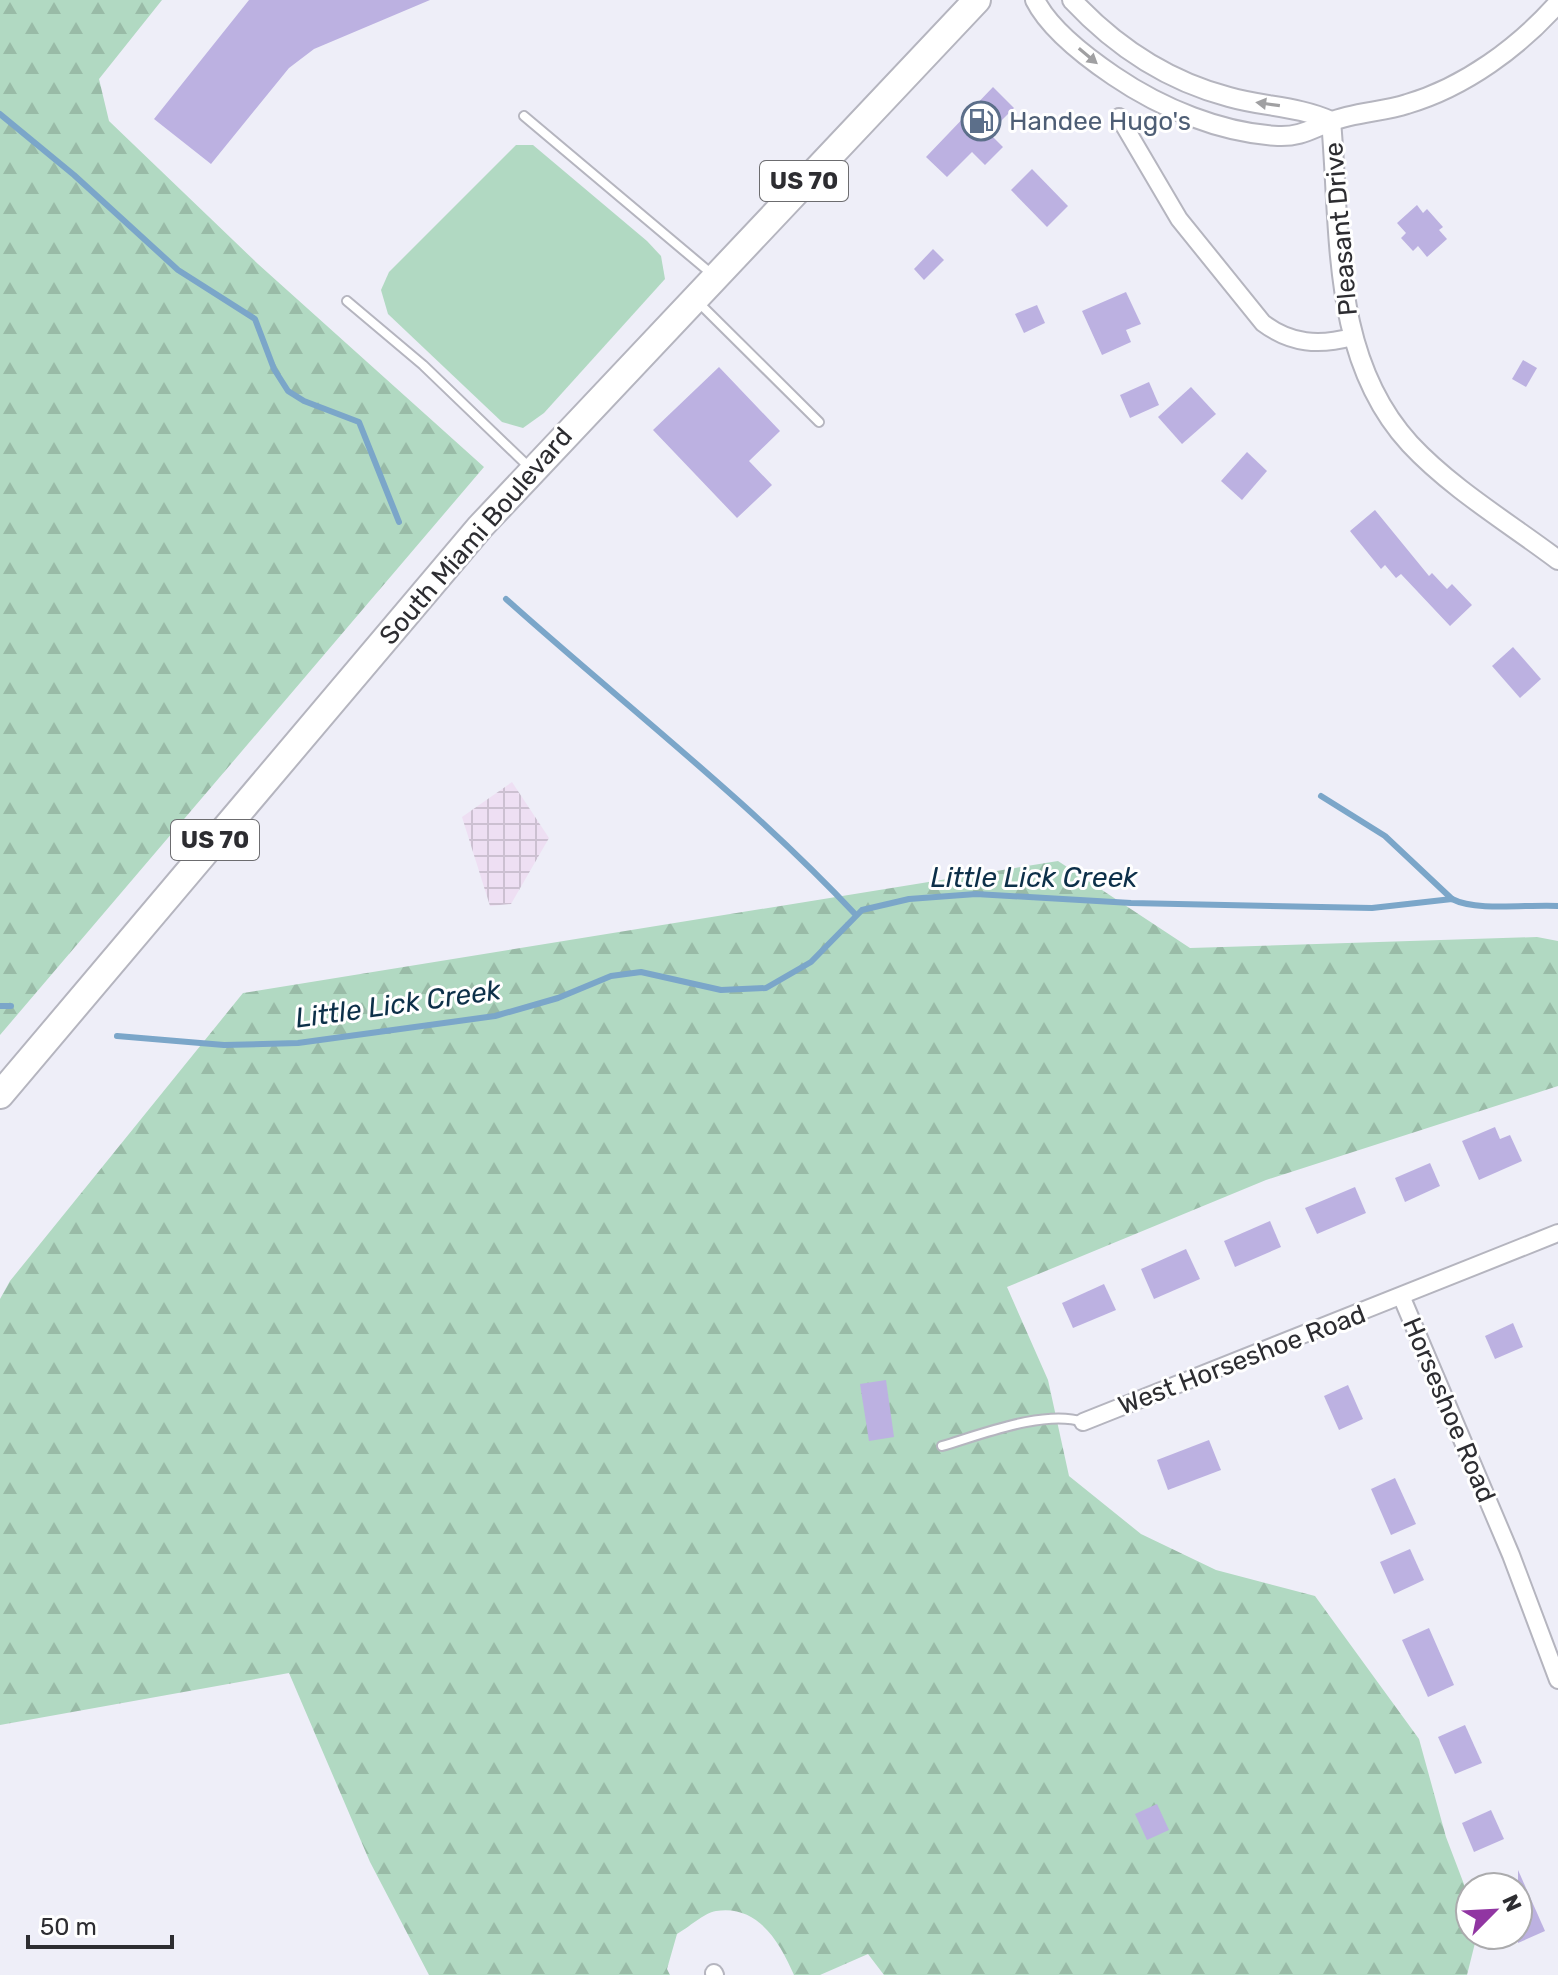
<svg xmlns="http://www.w3.org/2000/svg" width="1558" height="1975" font-family="Rubik,sans-serif">
<defs>
<pattern id="industrial-grid" width="8" height="8" patternUnits="userSpaceOnUse" patternTransform="scale(2)"><rect width="8" height="8" fill="#eedff3"/><path d="M0 4h8M4 0v8" fill="none" stroke="#ccc0d1"/></pattern>
<pattern id="forest-firs" width="22" height="20" patternUnits="userSpaceOnUse" patternTransform="scale(2)"><rect width="22" height="20" fill="#b1d9c2"/><path d="M5 1l3.5 6h-7zM16 11l3.5 6h-7z" fill="#99bba7"/></pattern>
</defs>
<rect width="100%" height="100%" fill="#eeeef8"/>
<path fill="url(#industrial-grid)" d="M512 782 549 838 511 904 490 906 462 817Z"/>
<path fill="#b1d9c2" d="M516 145H533L647 241 661 256 665 279 544 413 523 428 502 422 388 314 381 290 389 272Z"/>
<g fill="url(#forest-firs)">
<path d="M0 0H162L99 79 109 121 258 264 484 467 0 1035Z"/>
<path d="M1058 861 1190 948 1537 937 1558 941V1086L1266 1180 1007 1287 1048 1380 1069 1476 1141 1534 1216 1570 1315 1596 1419 1739 1446 1837 1470 1900V1935H1477L1467 1975H884L868 1954 820 1975H794C780 1943 758 1904 716 1911 704 1913 688 1928 677 1934L667 1969 670 1975H429L370 1862 289 1673 0 1725V1299L10 1281 243 993Z"/>
</g>
<g fill="none" stroke-linecap="round" stroke-linejoin="round">
<g stroke="#7ba6c9" stroke-width="6">
<path d="M0 114 74 175 178 270 255 319 274 369 288 391 304 401 359 422 399 522"/>
<path d="M506 599C623 704 748 800 856 915"/>
<path d="M1321 796 1385 836 1452 899"/>
<path d="M0 1006H11"/>
<path d="M117 1036 224 1045 298 1043 495 1016 558 998 611 976 641 972 721 990 766 988 811 962 862 910 909 899 976 894 1131 903 1372 908 1452 899C1477 912 1529 904 1558 906"/>
</g>
</g>
<g fill="#bcb1e1">
<path d="M249 0H430L314 49 289 68 211 164 154 119Z"/>
<path d="M993 87 1014 108 989 133 1003 147 985 165 972 152 947 177 926 157Z"/>
<path d="M1032 169 1068 206 1047 227 1011 190Z"/>
<path d="M1417 205 1423 213 1427 209 1443 227 1439 230 1447 239 1427 257 1418 246 1413 251 1401 238 1406 233 1397 223Z"/>
<path d="M933 249 944 260 924 280 914 269Z"/>
<path d="M1126 292 1141 324 1126 330 1131 342 1102 355 1082 311Z"/>
<path d="M1037 305 1045 323 1024 333 1015 314Z"/>
<path d="M1523 360 1537 368 1526 387 1512 379Z"/>
<path d="M719 367 780 431 749 461 772 485 737 518 653 430Z"/>
<path d="M1149 382 1159 405 1130 418 1120 395Z"/>
<path d="M1191 387 1216 414 1182 444 1158 417Z"/>
<path d="M1247 452 1267 471 1242 500 1221 481Z"/>
<path d="M1375 510 1429 576 1432 573 1447 589 1452 584 1472 605 1450 626 1401 574 1396 578 1385 565 1381 569 1350 531Z"/>
<path d="M1513 647 1541 679 1520 698 1492 666Z"/>
<path d="M1495 1127 1500 1139 1510 1135 1522 1161 1479 1180 1462 1141Z"/>
<path d="M1430 1163 1440 1186 1405 1202 1395 1178Z"/>
<path d="M1355 1187 1366 1213 1317 1234 1305 1208Z"/>
<path d="M1270 1221 1281 1247 1235 1267 1224 1241Z"/>
<path d="M1186 1249 1200 1279 1154 1299 1141 1269Z"/>
<path d="M1104 1284 1116 1310 1073 1328 1062 1303Z"/>
<path d="M1513 1323 1523 1347 1495 1359 1485 1336Z"/>
<path d="M886 1380 894 1437 869 1441 860 1384Z"/>
<path d="M1348 1385 1363 1419 1339 1430 1324 1396Z"/>
<path d="M1209 1440 1221 1470 1168 1490 1157 1460Z"/>
<path d="M1395 1478 1416 1524 1391 1535 1371 1489Z"/>
<path d="M1410 1549 1424 1580 1394 1594 1380 1562Z"/>
<path d="M1429 1628 1454 1685 1428 1697 1402 1640Z"/>
<path d="M1465 1725 1482 1763 1455 1774 1438 1737Z"/>
<path d="M1157 1804 1169 1830 1147 1840 1135 1814Z"/>
<path d="M1491 1810 1504 1839 1474 1852 1462 1823Z"/>
<path d="M1518 1870 1545 1931 1518 1943Z"/>
</g>
<g fill="none" stroke-linecap="round" stroke-linejoin="round">
<g stroke="#b5b5bf" stroke-width="12">
<g id="service">
<path d="M524 116 713 275"/>
<path d="M347 301 423 365 529 467"/>
<path d="M697 301 819 422"/>
<path d="M942 1446C980 1435 1045 1409 1083 1422"/>
</g>
</g>
<g stroke="#b5b5bf" stroke-width="20">
<g id="minor">
<path d="M1119 117 1179 219 1263 323C1291 344 1319 346 1352 337"/>
<path d="M1402 1298 1511 1555 1558 1680"/>
<path d="M1083 1422 1558 1233"/>
<path d="M714 1973 715 1975"/>
</g>
</g>
<g stroke="#b5b5bf" stroke-width="22">
<g id="tertiary">
<path d="M1035 0C1050 30 1086 57 1114 76 1161 108 1221 133 1278 136 1300 137 1311 129 1330 122 1354 112 1383 112 1407 104 1465 87 1519 47 1558 3"/>
<path d="M1072 0C1115 46 1168 81 1229 97 1264 107 1298 106 1331 121"/>
<path d="M1331 121C1341 231 1330 357 1410 444 1452 489 1509 523 1558 560"/>
</g>
</g>
<g stroke="#b5b5bf" stroke-width="30">
<path id="trunk" d="M0 1095 480 527 977 0"/>
</g>
<use href="#service" stroke="#fff" stroke-width="8"/>
<use href="#minor" stroke="#fff" stroke-width="16"/>
<use href="#tertiary" stroke="#fff" stroke-width="18"/>
<use href="#trunk" stroke="#fff" stroke-width="26"/>
</g>
<defs><path id="oneway-solid" d="M-6-.8H1V-3.2L6.5 0L1 3.2V.8H-6Z" transform="scale(2)"/></defs>
<g fill="#a0a0a2">
<use href="#oneway-solid" transform="translate(1088 56) rotate(40)"/>
<use href="#oneway-solid" transform="translate(1268 104) rotate(-172)"/>
</g>
<defs>
<g id="fuel-ring" transform="scale(2)"><circle r="9.5" fill="#fff" stroke="#5c6f8a" stroke-width="1.5"/><path d="M-5.5-6h7V0h2V4h1.3V-2.5L3-4.5l.8-.8L6-3V5H2.5V1h-1V6h-7ZM-4.2-4.7v3.2H.2V-4.7Z" fill="#5c6f8a"/></g>
</defs>
<g fill-rule="evenodd">
<use href="#fuel-ring" x="981" y="121"/>
</g>
<g text-anchor="middle" dominant-baseline="central" stroke-width="6" stroke-linejoin="round" paint-order="stroke">
<g fill="#fff" stroke="#6c6c6f" stroke-width="2">
<rect x="760" y="161" width="88" height="40" rx="6"/>
<rect x="171" y="820" width="88" height="40" rx="6"/>
</g>
<g font-size="24" font-weight="bold" fill="#2d2d31">
<text x="804" y="181">US 70</text>
<text x="215" y="840">US 70</text>
</g>
<g font-size="26" fill="#4e5e75" stroke="#fff" text-anchor="start">
<text x="1009" y="121">Handee Hugo's</text>
</g>
<g font-size="26" fill="#2d2d31" stroke="#fff">
<text transform="translate(1341 229) rotate(-95)">Pleasant Drive</text>
<text transform="translate(476 536) rotate(-49)">South Miami Boulevard</text>
<text transform="translate(1242 1360) rotate(-21)">West Horseshoe Road</text>
<text transform="translate(1449 1410) rotate(67)">Horseshoe Road</text>
</g>
<g font-size="28" font-style="italic" fill="#0d3049" stroke="#fff">
<text x="1034" y="877">Little Lick Creek</text>
<text transform="translate(398 1004) rotate(-8)">Little Lick Creek</text>
</g>
</g>
<g transform="translate(1494 1911) rotate(66)"><circle r="38" fill="#ffffff" stroke="#ababad" stroke-width="2"/>
<path d="M0-6L14 30L0 20L-14 30Z" fill="#9136a2"/>
<text y="-12" font-size="22" font-weight="bold" text-anchor="middle" fill="#2d2d31">N</text>
</g>
<path d="M28 1935v12h144v-12" fill="none" stroke="#2d2d31" stroke-width="4"/>
<text x="40" y="1935" font-size="24" fill="#2d2d31" stroke="#ffffff" stroke-width="6" paint-order="stroke">50 m</text>
</svg>
